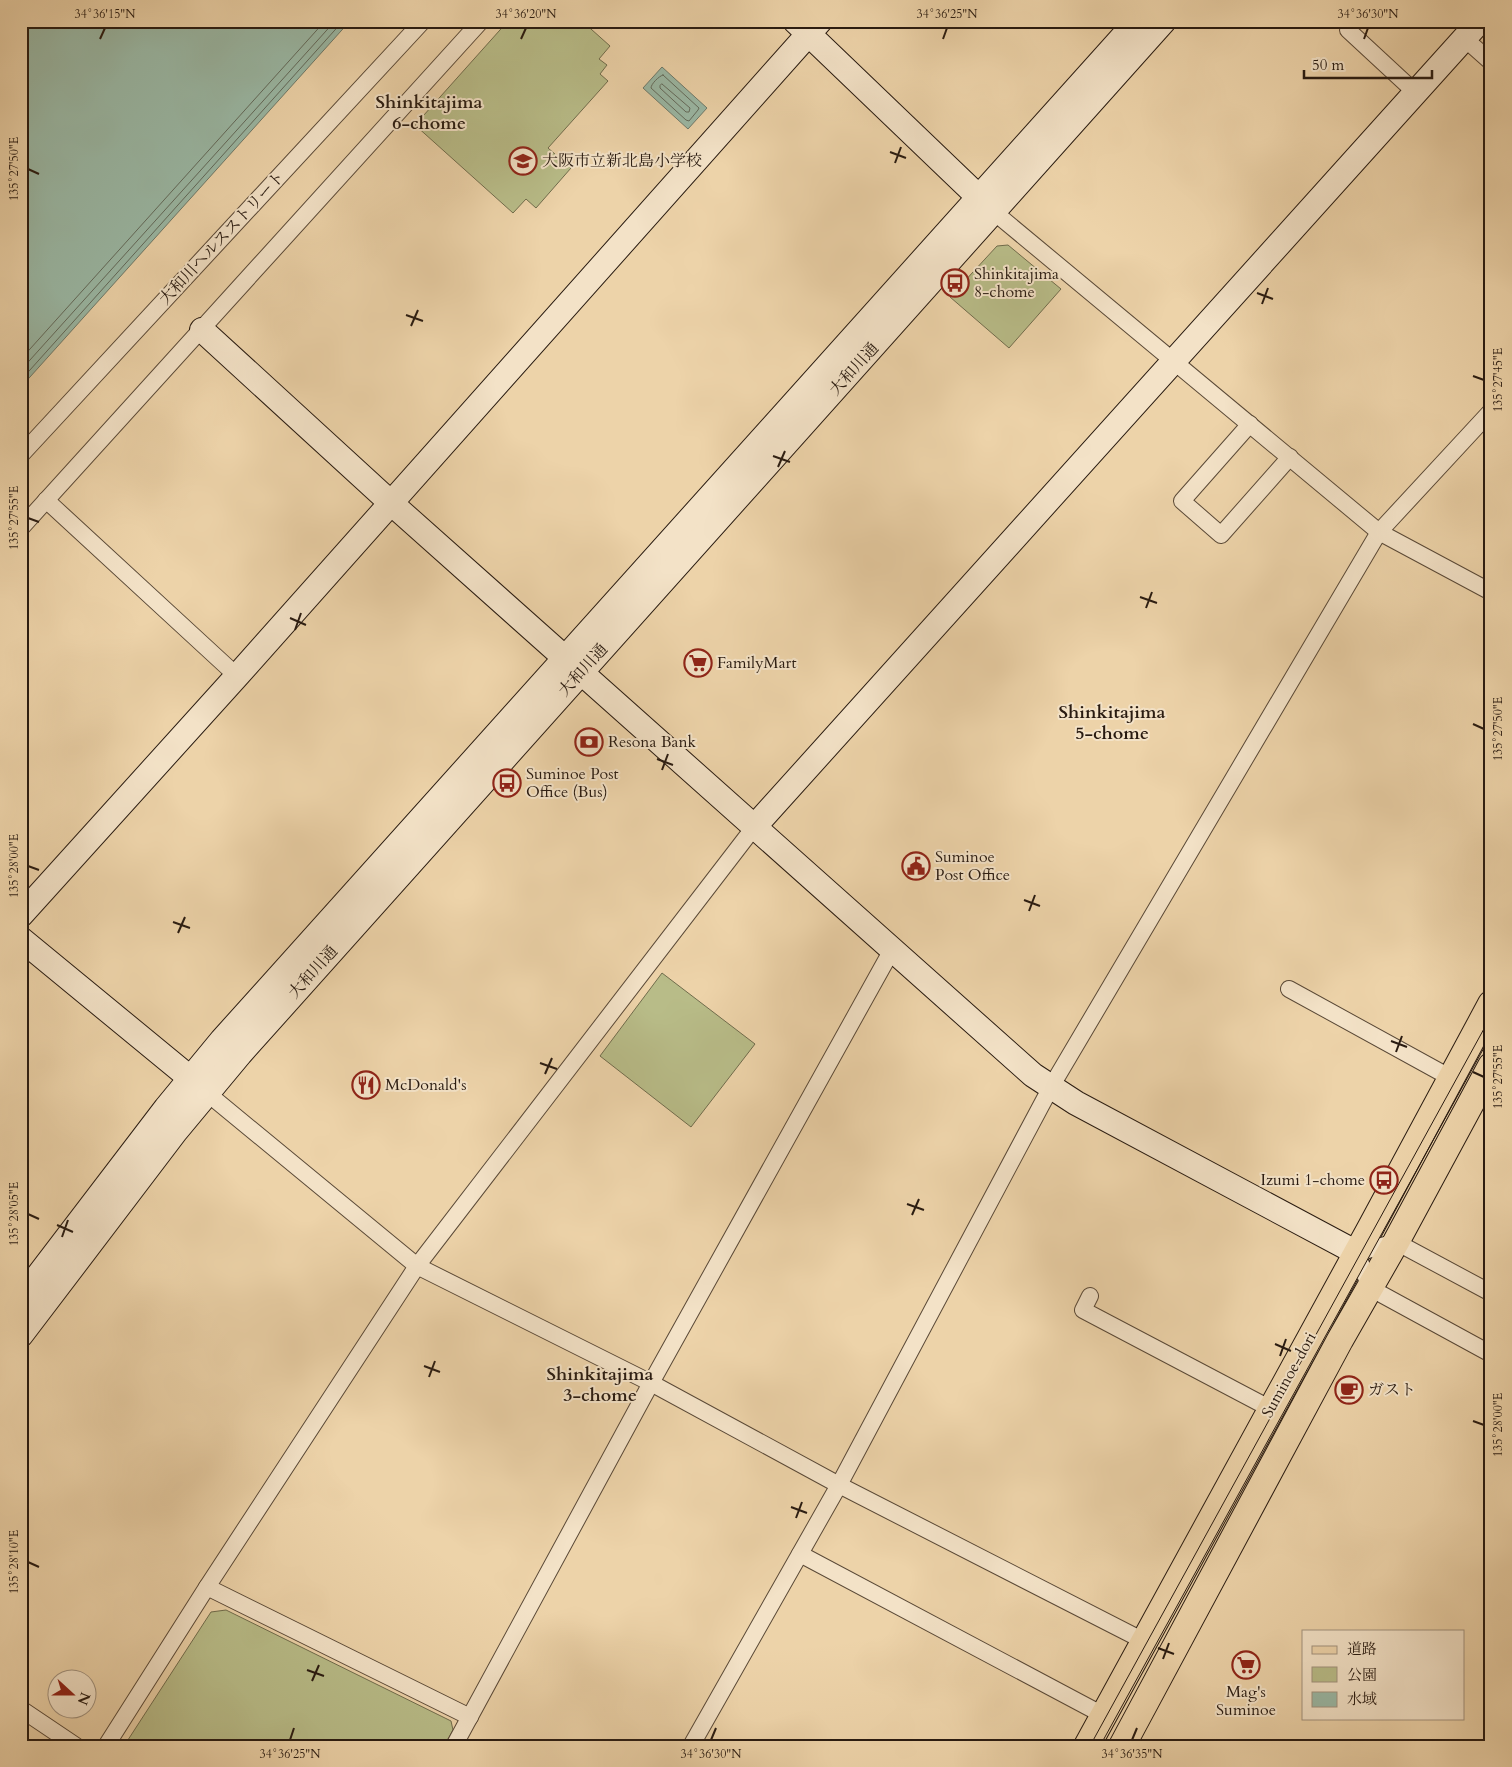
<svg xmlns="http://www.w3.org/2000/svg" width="1512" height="1767" font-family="Cardo,'Noto Serif JP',serif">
<rect width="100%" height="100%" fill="#edd3a9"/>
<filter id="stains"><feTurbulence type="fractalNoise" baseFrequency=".004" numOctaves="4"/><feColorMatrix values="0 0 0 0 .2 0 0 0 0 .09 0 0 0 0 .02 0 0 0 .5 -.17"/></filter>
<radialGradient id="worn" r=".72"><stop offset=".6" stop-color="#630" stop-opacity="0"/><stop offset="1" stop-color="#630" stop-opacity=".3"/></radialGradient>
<g fill="#b8bc88" stroke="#706c4c">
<path d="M508 21H582L610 46 599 59 607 65 600 74 608 81 548 148 571 168 536 208 526 199 513 213 415 125Z"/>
<path d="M1008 245 1061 289 1009 348 950 297 997 246Z"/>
<path d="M662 973 755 1044 691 1127 600 1056Z"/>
<path d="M226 1610 451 1721 453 1730 444 1746H124L211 1612Z"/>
</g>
<g fill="#9ab8a5" stroke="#6d796a">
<path d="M21 21H350L21 387Z"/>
<path d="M662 67 707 108 688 129 643 88Z"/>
</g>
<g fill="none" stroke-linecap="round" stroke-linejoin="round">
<g stroke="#626a5b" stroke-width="1">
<path d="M663 75 699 108 698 110 689 121 686 120 651 88C651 84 659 76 663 75Z"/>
<path d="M662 84 690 108 689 112H686L660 88V86Z"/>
<path d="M21 359 325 21"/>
<path d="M21 370 335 21"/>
<path d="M21 380 343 21"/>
</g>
<g stroke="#5a4937" stroke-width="18">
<g id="street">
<path d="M1348 30 1416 93"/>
<path d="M1464 38 1491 62"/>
<path d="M994 212 1379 532 1491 592"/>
<path d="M1250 424 1182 501 1221 535 1290 457"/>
<path d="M21 455 423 21"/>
<path d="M46 500 237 676"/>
<path d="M21 528 481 21"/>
<path d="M1289 989 1451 1078"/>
<path d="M201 1088 417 1266 651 1383 839 1485 1144 1641"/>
<path d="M1491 1293 1396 1242 1357 1253 1370 1288 1491 1354"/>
<path d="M1090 1296 1083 1310 1271 1409"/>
<path d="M800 1554 1103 1715"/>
<path d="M207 1587 470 1717"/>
<path d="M21 1709 76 1746"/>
<path d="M106 1746 207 1587 417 1266 755 826"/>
<path d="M454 1746 651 1383 893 948"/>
<path d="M691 1746 839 1485 1051 1087 1379 532 1491 411"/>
</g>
</g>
<g stroke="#291b11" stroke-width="26">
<g id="secondary">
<path d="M795 21 989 207"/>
<path d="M202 330 391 503 1033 1075 1076 1103 1357 1253"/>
<path d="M755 826 1480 21"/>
<path d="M21 915 237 676 820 21"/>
<path d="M21 939 190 1078"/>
<path d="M21 1298 166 1108 222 1040 1137 21"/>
<path d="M21 1335 176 1131 240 1054 1164 21"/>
</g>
</g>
<g stroke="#291b11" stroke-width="28">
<g id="primary">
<path d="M1087 1746 1371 1227 1491 1004"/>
<path d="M1122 1746 1340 1340 1396 1242 1491 1066"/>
</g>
</g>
<use href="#street" stroke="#f3e2c7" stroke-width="16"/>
<use href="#secondary" stroke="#f3e2c7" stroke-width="24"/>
<use href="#primary" stroke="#edd3a9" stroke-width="26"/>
<g stroke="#291b11" stroke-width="1">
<path d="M1090 1746 1491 1016"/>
<path d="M1100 1746 1491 1035"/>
</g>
</g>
<path fill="none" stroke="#291b11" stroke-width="2" d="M100 39 105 28M521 39 526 28M943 39 947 28M1364 39 1368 28M890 152 906 158M895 163 901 147M28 169 39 174M1257 293 1273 299M1262 304 1268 288M406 315 423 321M411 326 418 310M1473 376 1484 380M773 456 790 462M778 467 785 451M28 518 39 522M1140 597 1157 603M1146 608 1152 592M290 618 306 625M295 630 301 613M1473 724 1484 729M657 759 673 765M662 770 668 754M28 866 39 870M1024 900 1040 906M1029 911 1035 895M173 922 190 928M178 933 185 917M1391 1041 1407 1047M1396 1052 1402 1036M540 1063 557 1069M1473 1072 1484 1077M545 1074 552 1058M907 1204 924 1210M28 1214 39 1219M912 1215 919 1199M57 1225 73 1232M62 1237 68 1220M1275 1344 1291 1351M1280 1356 1286 1339M424 1366 440 1372M429 1377 435 1361M1473 1421 1484 1425M791 1507 807 1513M796 1518 802 1502M28 1562 39 1567M1158 1648 1174 1654M1163 1659 1169 1643M307 1670 324 1676M312 1681 319 1665M290 1740 294 1728M711 1740 716 1728M1132 1740 1137 1728"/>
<defs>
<g id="school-ring" transform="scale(1.4375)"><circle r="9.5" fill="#f3e2c7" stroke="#8f2418" stroke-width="1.5"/><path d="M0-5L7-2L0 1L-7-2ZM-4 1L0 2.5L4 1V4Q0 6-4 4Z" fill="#8f2418"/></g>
<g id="bus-ring" transform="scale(1.4375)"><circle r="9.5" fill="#f3e2c7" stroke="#8f2418" stroke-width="1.5"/><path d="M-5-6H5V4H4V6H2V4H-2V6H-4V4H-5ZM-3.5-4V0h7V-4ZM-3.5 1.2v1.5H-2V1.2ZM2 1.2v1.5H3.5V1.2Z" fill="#8f2418"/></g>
<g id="supermarket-ring" transform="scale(1.4375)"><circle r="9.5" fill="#f3e2c7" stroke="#8f2418" stroke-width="1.5"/><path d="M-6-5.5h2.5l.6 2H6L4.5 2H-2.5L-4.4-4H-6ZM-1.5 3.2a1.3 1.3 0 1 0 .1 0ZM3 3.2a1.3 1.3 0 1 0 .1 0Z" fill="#8f2418"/></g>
<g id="bank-ring" transform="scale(1.4375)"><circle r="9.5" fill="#f3e2c7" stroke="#8f2418" stroke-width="1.5"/><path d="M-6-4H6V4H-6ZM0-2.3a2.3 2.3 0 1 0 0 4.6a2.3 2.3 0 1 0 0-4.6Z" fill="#8f2418"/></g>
<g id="civic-ring" transform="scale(1.4375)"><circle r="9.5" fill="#f3e2c7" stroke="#8f2418" stroke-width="1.5"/><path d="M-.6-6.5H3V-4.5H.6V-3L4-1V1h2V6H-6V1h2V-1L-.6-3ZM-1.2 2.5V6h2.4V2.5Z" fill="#8f2418"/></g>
<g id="restaurant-ring" transform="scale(1.4375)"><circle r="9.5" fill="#f3e2c7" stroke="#8f2418" stroke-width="1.5"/><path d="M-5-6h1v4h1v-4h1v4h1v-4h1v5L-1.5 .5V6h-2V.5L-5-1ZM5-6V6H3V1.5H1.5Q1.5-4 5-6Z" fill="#8f2418"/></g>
<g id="cafe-ring" transform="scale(1.4375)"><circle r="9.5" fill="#f3e2c7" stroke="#8f2418" stroke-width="1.5"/><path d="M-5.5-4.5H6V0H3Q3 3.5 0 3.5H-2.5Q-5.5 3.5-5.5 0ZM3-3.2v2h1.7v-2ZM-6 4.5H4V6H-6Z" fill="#8f2418"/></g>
</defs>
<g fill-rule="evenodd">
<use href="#school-ring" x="523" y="161"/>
<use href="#bus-ring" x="955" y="283"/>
<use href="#supermarket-ring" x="698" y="663"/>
<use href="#bank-ring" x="589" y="742"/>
<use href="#bus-ring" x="507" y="783"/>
<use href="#civic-ring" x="916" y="866"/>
<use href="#restaurant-ring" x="366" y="1085"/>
<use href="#bus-ring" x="1384" y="1180"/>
<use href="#cafe-ring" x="1349" y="1390"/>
<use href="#supermarket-ring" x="1246" y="1665"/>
</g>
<g text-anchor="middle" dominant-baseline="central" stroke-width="4" stroke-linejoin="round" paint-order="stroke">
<g font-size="16" fill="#291b11" stroke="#f3e2c7" text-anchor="start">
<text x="542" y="161">大阪市立新北島小学校</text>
<text x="974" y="274">Shinkitajima<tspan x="974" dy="18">8-chome</tspan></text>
<text x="717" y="663">FamilyMart</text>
<text x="608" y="742">Resona Bank</text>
<text x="526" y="774">Suminoe Post<tspan x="526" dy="18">Office (Bus)</tspan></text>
<text x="935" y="857">Suminoe<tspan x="935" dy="18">Post Office</tspan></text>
<text x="385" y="1085">McDonald's</text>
<text x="1365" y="1180" text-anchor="end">Izumi 1-chome</text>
<text x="1368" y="1390">ガスト</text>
<text x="1246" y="1692" text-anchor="middle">Mag's<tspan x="1246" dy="18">Suminoe</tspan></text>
</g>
<g font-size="16" fill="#291b11" stroke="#f3e2c7">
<text transform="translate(222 238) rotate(-47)">大和川ヘルスストリート</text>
<text transform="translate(854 369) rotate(-48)">大和川通</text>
<text transform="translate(583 670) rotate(-48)">大和川通</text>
<text transform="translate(313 972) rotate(-48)">大和川通</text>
<text transform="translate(1289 1375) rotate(-61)">Suminoe-dori</text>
</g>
<g font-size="18" font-weight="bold" fill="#291b11" stroke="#f3e2c7">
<text x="429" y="102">Shinkitajima<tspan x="429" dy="21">6-chome</tspan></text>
<text x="1112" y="712">Shinkitajima<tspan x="1112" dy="21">5-chome</tspan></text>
<text x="600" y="1374">Shinkitajima<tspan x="600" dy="21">3-chome</tspan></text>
</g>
</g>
<rect width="1512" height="1767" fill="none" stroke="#edd3a9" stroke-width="55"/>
<rect x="1302" y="1630" width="162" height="90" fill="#f3e2c7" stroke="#a2927e"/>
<rect x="1312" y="1646" width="25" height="8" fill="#edd3a9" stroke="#a2927e"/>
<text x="1347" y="1654" font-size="15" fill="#291b11">道路</text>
<rect x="1312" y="1667" width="25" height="15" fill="#b8bc88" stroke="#a2927e"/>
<text x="1347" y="1680" font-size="15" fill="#291b11">公園</text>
<rect x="1312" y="1692" width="25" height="15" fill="#9ab8a5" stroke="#a2927e"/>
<text x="1347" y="1704" font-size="15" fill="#291b11">水域</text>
<g transform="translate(72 1694) rotate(111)"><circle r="24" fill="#f3e2c7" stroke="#a2927e"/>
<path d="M0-4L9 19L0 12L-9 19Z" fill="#8f2418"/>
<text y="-8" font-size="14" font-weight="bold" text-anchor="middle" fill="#291b11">N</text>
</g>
<path d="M1304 70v8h128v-8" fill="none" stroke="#291b11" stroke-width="2.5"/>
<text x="1312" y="70" font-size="15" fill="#291b11" stroke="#f3e2c7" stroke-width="4" paint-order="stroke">50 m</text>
<rect x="28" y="28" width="1456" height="1712" fill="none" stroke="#291b11" stroke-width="2"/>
<g font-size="12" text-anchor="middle" fill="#291b11">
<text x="105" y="18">34°36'15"N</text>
<text x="526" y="18">34°36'20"N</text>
<text x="947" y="18">34°36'25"N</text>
<text x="1368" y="18">34°36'30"N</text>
<text transform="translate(14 169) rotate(-90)" y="4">135°27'50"E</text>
<text transform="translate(1498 380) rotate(-90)" y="4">135°27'45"E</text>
<text transform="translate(14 518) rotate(-90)" y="4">135°27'55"E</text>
<text transform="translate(1498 729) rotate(-90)" y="4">135°27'50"E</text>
<text transform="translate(14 866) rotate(-90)" y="4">135°28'00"E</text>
<text transform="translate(1498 1077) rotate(-90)" y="4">135°27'55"E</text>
<text transform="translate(14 1214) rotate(-90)" y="4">135°28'05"E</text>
<text transform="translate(1498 1425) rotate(-90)" y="4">135°28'00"E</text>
<text transform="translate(14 1562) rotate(-90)" y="4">135°28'10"E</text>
<text x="290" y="1758">34°36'25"N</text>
<text x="711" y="1758">34°36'30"N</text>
<text x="1132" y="1758">34°36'35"N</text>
</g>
<rect width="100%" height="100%" filter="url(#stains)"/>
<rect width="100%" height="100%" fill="url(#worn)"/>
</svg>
